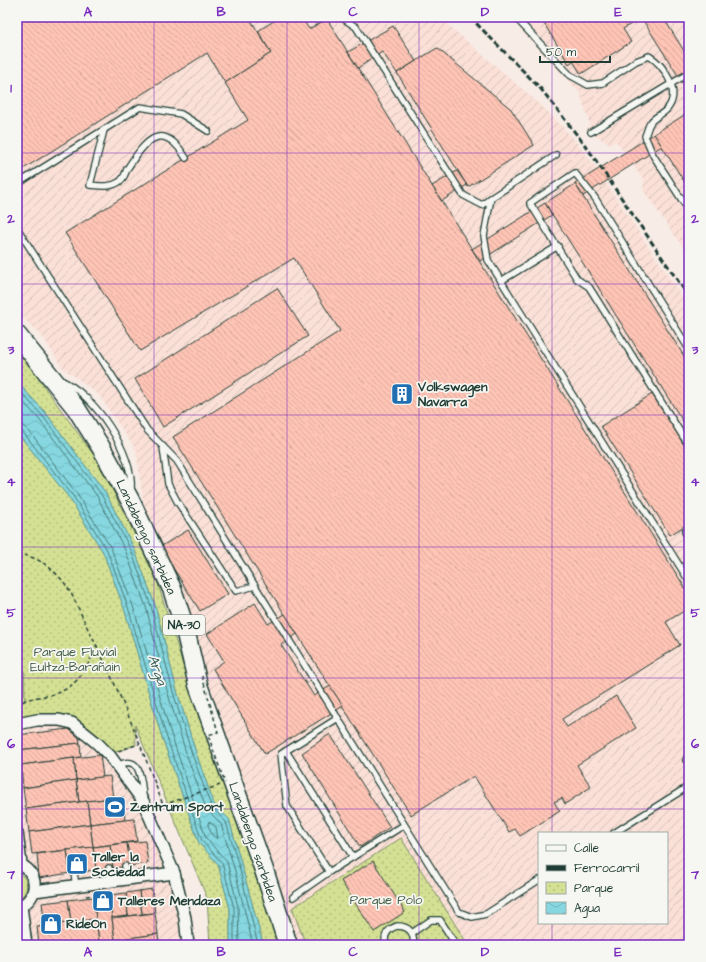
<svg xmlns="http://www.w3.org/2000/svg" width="706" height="962" font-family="'Architects Daughter',sans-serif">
<defs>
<pattern id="industrial-furrows" width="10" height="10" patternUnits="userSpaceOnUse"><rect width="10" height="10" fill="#fae0d7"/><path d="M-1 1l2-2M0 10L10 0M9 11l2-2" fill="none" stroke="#d6c1b9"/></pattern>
<pattern id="forest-firs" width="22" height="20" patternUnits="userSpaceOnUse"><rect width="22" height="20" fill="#d4e093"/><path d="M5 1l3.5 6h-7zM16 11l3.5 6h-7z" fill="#b6c17f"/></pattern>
<pattern id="park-dots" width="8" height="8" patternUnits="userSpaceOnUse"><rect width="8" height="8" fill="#d4e093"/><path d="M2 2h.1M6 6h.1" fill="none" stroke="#b6c17f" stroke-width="1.8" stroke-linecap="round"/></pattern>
<pattern id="water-waves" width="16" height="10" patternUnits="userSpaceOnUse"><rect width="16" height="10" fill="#86d7e0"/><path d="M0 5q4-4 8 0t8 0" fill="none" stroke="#73b9c1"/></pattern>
<pattern id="building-back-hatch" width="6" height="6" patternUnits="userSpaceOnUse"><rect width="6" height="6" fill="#fec4b5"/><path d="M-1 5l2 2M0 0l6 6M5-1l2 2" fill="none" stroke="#d9a99c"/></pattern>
</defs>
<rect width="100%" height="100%" fill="#f8ece6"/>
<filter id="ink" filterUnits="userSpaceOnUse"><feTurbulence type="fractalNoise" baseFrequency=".025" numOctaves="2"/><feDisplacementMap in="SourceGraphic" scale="8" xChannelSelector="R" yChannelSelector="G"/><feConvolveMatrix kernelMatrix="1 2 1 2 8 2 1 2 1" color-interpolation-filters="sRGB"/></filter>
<g filter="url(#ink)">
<g fill="url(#industrial-furrows)" fill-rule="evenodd">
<path d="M17 17H439L543 107 572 137 594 165 689 307V945H283L197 647 182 582 160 547 145 514 136 450 99 395 62 367 42 336 17 312ZM539 833H667V923H539Z"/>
<path d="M509 17H689V256L643 190 644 181 616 141 610 145 596 135 592 136 587 128 590 125 580 93Z"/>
<path d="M59 720 87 734 143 801 174 873 188 945H19L17 906 29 900 34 878 21 864 17 833V724Z"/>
</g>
<path fill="#d4e093" stroke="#7a8e64" d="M17 871 25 878C29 887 26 895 17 900Z"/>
<path fill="url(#forest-firs)" stroke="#7a8e64" d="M17 662 24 669 25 700 17 706Z"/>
<g fill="url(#park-dots)" stroke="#7a8e64">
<path d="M17 349 96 458 154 571 188 681 274 929 277 945H262V940L229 819 214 804 196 753 177 691 155 605 134 548 105 492 45 412 17 382Z"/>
<path d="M17 432 70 499 103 552 124 608 161 734 199 843 218 864 230 909V945H210L207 898 135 725 136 745 113 753 85 726 71 717 39 716 17 725V706L25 700 24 669 17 662Z"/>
<path d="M401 838 468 945H306L292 908Z"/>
</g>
<path fill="url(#water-waves)" stroke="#5d999b" d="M17 382 45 412 105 492 134 548 155 605 177 691 196 753 214 804 229 819 262 940V945H230V909L218 864 199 843 161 734 124 608 103 552 70 499 17 432Z"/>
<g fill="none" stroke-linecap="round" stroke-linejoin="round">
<g stroke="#487b79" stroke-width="1">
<path d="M17 388 42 415 101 494 131 550 151 606 173 692 192 754 211 806 226 822 240 870 258 945"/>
<path d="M17 395 38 418 97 496 126 552 146 607 168 694 187 756 206 808 221 824 235 871 253 945"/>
<path d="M17 424 23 426 30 432 77 494 111 548 133 606 170 731 206 838 227 862 238 907 239 945"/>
<path d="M17 429 21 430 26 436 73 496 107 550 128 607 165 732 202 841 222 863 234 908V945"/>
<path d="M209 822 216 827 218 839 212 835 208 825Z"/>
</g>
</g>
<g fill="url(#building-back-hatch)" stroke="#1f3d34">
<path d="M17 17H249L271 53 225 83 207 53 17 173Z"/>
<path d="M280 17H301L309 29 327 19 689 594V608L666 622 680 645 562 719 567 727 616 696 636 728 577 765 591 787 565 804 562 798 554 802 560 811 520 836 515 829 509 832 474 776 411 815 173 437 340 331 294 258 140 351 65 233 248 120 225 83 271 53 258 31Z"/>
<path d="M540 17H642L623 29 631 42 581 74 573 61 569 64Z"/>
<path d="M641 17H663L689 59V93Z"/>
<path d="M393 26 416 61 397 73 382 52 358 68 348 52Z"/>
<path d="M437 48 511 109 534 145 468 187 397 73Z"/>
<path d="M689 112V189L654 134Z"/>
<path d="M654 134 662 146 583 196 575 184Z"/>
<path d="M457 171 467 185 442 201 432 186Z"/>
<path d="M575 184 689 364V431L545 203Z"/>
<path d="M545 203 552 215 480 261 472 249Z"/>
<path d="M277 288 308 336 163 427 135 379Z"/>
<path d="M652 394 689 452V523L670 535 601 426Z"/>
<path d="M188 530 228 594 200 611 160 547Z"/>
<path d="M255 603 268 624 285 614 297 634 281 645 314 696 330 686 343 706 265 754 213 669 224 661 207 634Z"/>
<path d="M69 729 79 737 80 743 18 750 17 735Z"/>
<path d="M330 734 390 827 360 847 302 753Z"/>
<path d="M80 743 81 757 21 765 18 750Z"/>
<path d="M100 755 103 777 76 780 74 758Z"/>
<path d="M74 758 76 780 23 788 21 765Z"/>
<path d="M110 776 113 798 79 802 76 780Z"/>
<path d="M76 780 79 802 26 809 23 788Z"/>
<path d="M123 797 125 820 90 824 87 801Z"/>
<path d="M87 801 90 824 29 832 26 809Z"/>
<path d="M134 819 137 841 93 847 90 824Z"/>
<path d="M90 824 93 847 32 854 29 832Z"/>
<path d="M145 841 148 863 130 866 127 843Z"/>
<path d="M127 843 130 866 113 868 110 845Z"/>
<path d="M110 845 113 868 96 870 93 847Z"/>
<path d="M93 847 96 870 70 873 67 850Z"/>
<path d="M67 850 70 873 39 878 37 854Z"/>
<path d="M373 861 405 912 374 932 341 881Z"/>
<path d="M152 889 155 913 142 914 139 891Z"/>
<path d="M139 891 142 914 128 916 126 893Z"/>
<path d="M126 893 128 916 112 918 109 895Z"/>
<path d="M109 895 115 940 99 942 93 897Z"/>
<path d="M93 897 96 919 71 923 68 900Z"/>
<path d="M68 900 71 923 45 926 42 903Z"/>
<path d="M155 913 158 934 115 940 112 918Z"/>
<path d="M96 919 99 942 76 945H39L37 927Z"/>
<path d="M158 934 159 945H99V942Z"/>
</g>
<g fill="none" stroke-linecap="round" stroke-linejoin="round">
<g stroke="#1f3d34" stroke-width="8">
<g id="service">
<path d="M341 17 356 27 463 195 482 205 491 198"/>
<path d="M515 17 570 75 588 85 603 83 636 61 649 56C664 65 681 91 668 108 664 114 655 116 651 122 648 125 647 132 645 136L653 155 689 211"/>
<path d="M104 130 90 185C100 186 110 188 119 182 124 179 125 174 127 169 146 140 162 119 186 158"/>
<path d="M591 132 689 73"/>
<path d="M556 155 491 198 484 236 488 260 689 581"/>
<path d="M17 184 140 107 181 114 208 131"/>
<path d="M17 228 147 430 177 461 459 912 472 917 486 914 539 880"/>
<path d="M501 281 558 246"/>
<path d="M689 349 595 198 575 173 530 203 577 279 589 287 689 446"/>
<path d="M60 380C93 392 135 455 131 490"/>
<path d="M163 447 168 484 177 501 236 591 255 586"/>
<path d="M689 530 685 532 689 539"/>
<path d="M286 751 353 857"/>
<path d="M686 760 689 754"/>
<path d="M117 766C141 753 141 779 143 796"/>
<path d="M614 833 689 786"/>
<path d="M125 866 127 879"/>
<path d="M109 868 111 881"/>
<path d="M329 872 287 806 281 754 338 718"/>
<path d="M74 873 76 886"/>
<path d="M293 897 329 872 404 825"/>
<path d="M412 933 431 920H440L456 945"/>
<path d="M386 945C383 935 388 929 397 926 409 926 415 933 413 945"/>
</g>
</g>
<g stroke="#1f3d34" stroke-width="14">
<g id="minor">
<path d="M17 724 37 720H59L72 723 97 743 110 756 143 801 174 873 185 918 188 945"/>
<path d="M17 833 21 864"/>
<path d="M17 864C40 869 40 901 17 907"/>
<path d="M34 891 174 873"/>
<path d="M21 906 26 945"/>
</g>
</g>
<g stroke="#1f3d34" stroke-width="21">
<path id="trunk" d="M17 335 76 408 102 449 130 500 172 589 184 625 198 685 264 870 288 945"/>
</g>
<g stroke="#1f3d34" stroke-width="1.5" stroke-dasharray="4 3" stroke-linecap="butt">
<path d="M17 555C35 554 52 568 63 581 73 594 80 612 87 627 117 684 141 745 163 805L220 785"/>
<path d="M17 706C25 698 35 698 45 696 76 691 86 671 97 645"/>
<path d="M118 751 139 744"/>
<path d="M86 896 100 894"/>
<path d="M688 945 689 944"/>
</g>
<use href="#service" stroke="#f6f6f2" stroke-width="5.5"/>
<use href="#minor" stroke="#f6f6f2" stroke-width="11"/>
<use href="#trunk" stroke="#f6f6f2" stroke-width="18"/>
<path stroke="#1f3d34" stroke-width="3" stroke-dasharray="6 3" stroke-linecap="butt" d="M470 17 541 89 588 149 689 297"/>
<path stroke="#1f3d34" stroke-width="1.5" stroke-dasharray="4 3" stroke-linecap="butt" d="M202 676 218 732 208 735 225 783"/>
</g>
</g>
<path fill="none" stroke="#7b2cbf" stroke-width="1" stroke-opacity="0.55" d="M154 17V945M287 17V945M419 17V945M552 17V833M17 153H689M17 284H689M17 415H689M17 547H689M17 678H689M17 809H689M552 923V945"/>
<defs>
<g id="building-square" transform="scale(1.15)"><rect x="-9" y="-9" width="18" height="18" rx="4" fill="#1f6fb2" stroke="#f6f6f2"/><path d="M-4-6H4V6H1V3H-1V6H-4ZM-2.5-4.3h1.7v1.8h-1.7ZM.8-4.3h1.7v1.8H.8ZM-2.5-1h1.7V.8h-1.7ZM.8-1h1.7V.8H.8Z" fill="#fff"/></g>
<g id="stadium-square" transform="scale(1.15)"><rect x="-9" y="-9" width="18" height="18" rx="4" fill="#1f6fb2" stroke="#f6f6f2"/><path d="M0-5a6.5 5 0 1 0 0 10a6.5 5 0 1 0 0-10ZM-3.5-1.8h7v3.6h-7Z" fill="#fff"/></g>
<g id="shop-square" transform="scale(1.15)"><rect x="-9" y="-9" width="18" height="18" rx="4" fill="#1f6fb2" stroke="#f6f6f2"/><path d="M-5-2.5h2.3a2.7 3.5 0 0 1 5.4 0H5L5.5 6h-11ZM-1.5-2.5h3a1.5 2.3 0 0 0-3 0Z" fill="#fff"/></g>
</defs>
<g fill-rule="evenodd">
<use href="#building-square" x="402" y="394"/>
<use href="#stadium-square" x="115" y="807"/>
<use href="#shop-square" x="77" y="864"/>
<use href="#shop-square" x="103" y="901"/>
<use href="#shop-square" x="51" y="924"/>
</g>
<g text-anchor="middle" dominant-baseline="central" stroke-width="3.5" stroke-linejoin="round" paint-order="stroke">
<rect fill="#f6f6f2" stroke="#60746d" stroke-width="1" x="163" y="615" width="42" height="20" rx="3"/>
<g font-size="12" font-weight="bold" fill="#1f3d34">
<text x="184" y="625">NA-30</text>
</g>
<g font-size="13" font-weight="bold" fill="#1f3d34" stroke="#f6f6f2" text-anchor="start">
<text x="418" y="387">Volkswagen<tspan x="418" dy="15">Navarra</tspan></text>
<text x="130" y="807">Zentrum Sport</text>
<text x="92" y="857">Taller la<tspan x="92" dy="15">Sociedad</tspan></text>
<text x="118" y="901">Talleres Mendaza</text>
<text x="66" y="924">RideOn</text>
</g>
<g font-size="13" fill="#1f3d34" stroke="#f6f6f2">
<text transform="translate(146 537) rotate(65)">Landabengo sarbidea</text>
<text transform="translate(253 842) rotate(71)">Landabengo sarbidea</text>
</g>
<g font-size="13" fill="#435e47" stroke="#f6f6f2">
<text x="75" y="652">Parque Fluvial<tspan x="75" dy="15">Eultza-Barañain</tspan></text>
<text x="386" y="900">Parque Polo</text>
</g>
<g font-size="14" font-style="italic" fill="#345c56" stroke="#f6f6f2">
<text transform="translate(157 670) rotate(71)">Arga</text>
</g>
</g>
<rect width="706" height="962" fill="none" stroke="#f6f6f2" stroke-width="44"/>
<rect x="538" y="832" width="130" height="92" fill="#f6f6f2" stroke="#a0aca6"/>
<rect x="546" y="845" width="20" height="6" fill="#f6f6f2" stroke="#a0aca6"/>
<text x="574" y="852" font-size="12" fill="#1f3d34">Calle</text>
<rect x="546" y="865" width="20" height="6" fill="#1f3d34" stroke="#a0aca6"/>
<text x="574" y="872" font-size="12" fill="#1f3d34">Ferrocarril</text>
<rect x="546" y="882" width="20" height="12" fill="url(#park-dots)" stroke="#a0aca6"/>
<text x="574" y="892" font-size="12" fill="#1f3d34">Parque</text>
<rect x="546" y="902" width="20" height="12" fill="url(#water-waves)" stroke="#a0aca6"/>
<text x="574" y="912" font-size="12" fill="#1f3d34">Agua</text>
<path d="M540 56v6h70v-6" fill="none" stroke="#1f3d34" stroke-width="2"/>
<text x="546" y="56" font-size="12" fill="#1f3d34" stroke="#f6f6f2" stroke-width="3" paint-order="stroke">50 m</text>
<rect x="22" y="22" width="662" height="918" fill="none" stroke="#7b2cbf" stroke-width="1.5"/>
<g font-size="13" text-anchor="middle" font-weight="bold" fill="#7b2cbf">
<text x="88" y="16">A</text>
<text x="221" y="16">B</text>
<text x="353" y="16">C</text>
<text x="485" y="16">D</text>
<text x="618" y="16">E</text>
<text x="11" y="92">1</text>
<text x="695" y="92">1</text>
<text x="11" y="223">2</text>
<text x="695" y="223">2</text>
<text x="11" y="354">3</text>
<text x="695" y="354">3</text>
<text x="11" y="486">4</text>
<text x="695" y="486">4</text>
<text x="11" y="617">5</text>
<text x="695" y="617">5</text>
<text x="11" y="748">6</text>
<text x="695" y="748">6</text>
<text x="11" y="879">7</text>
<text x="695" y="879">7</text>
<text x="88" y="956">A</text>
<text x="221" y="956">B</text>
<text x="353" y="956">C</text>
<text x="485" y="956">D</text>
<text x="618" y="956">E</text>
</g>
</svg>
